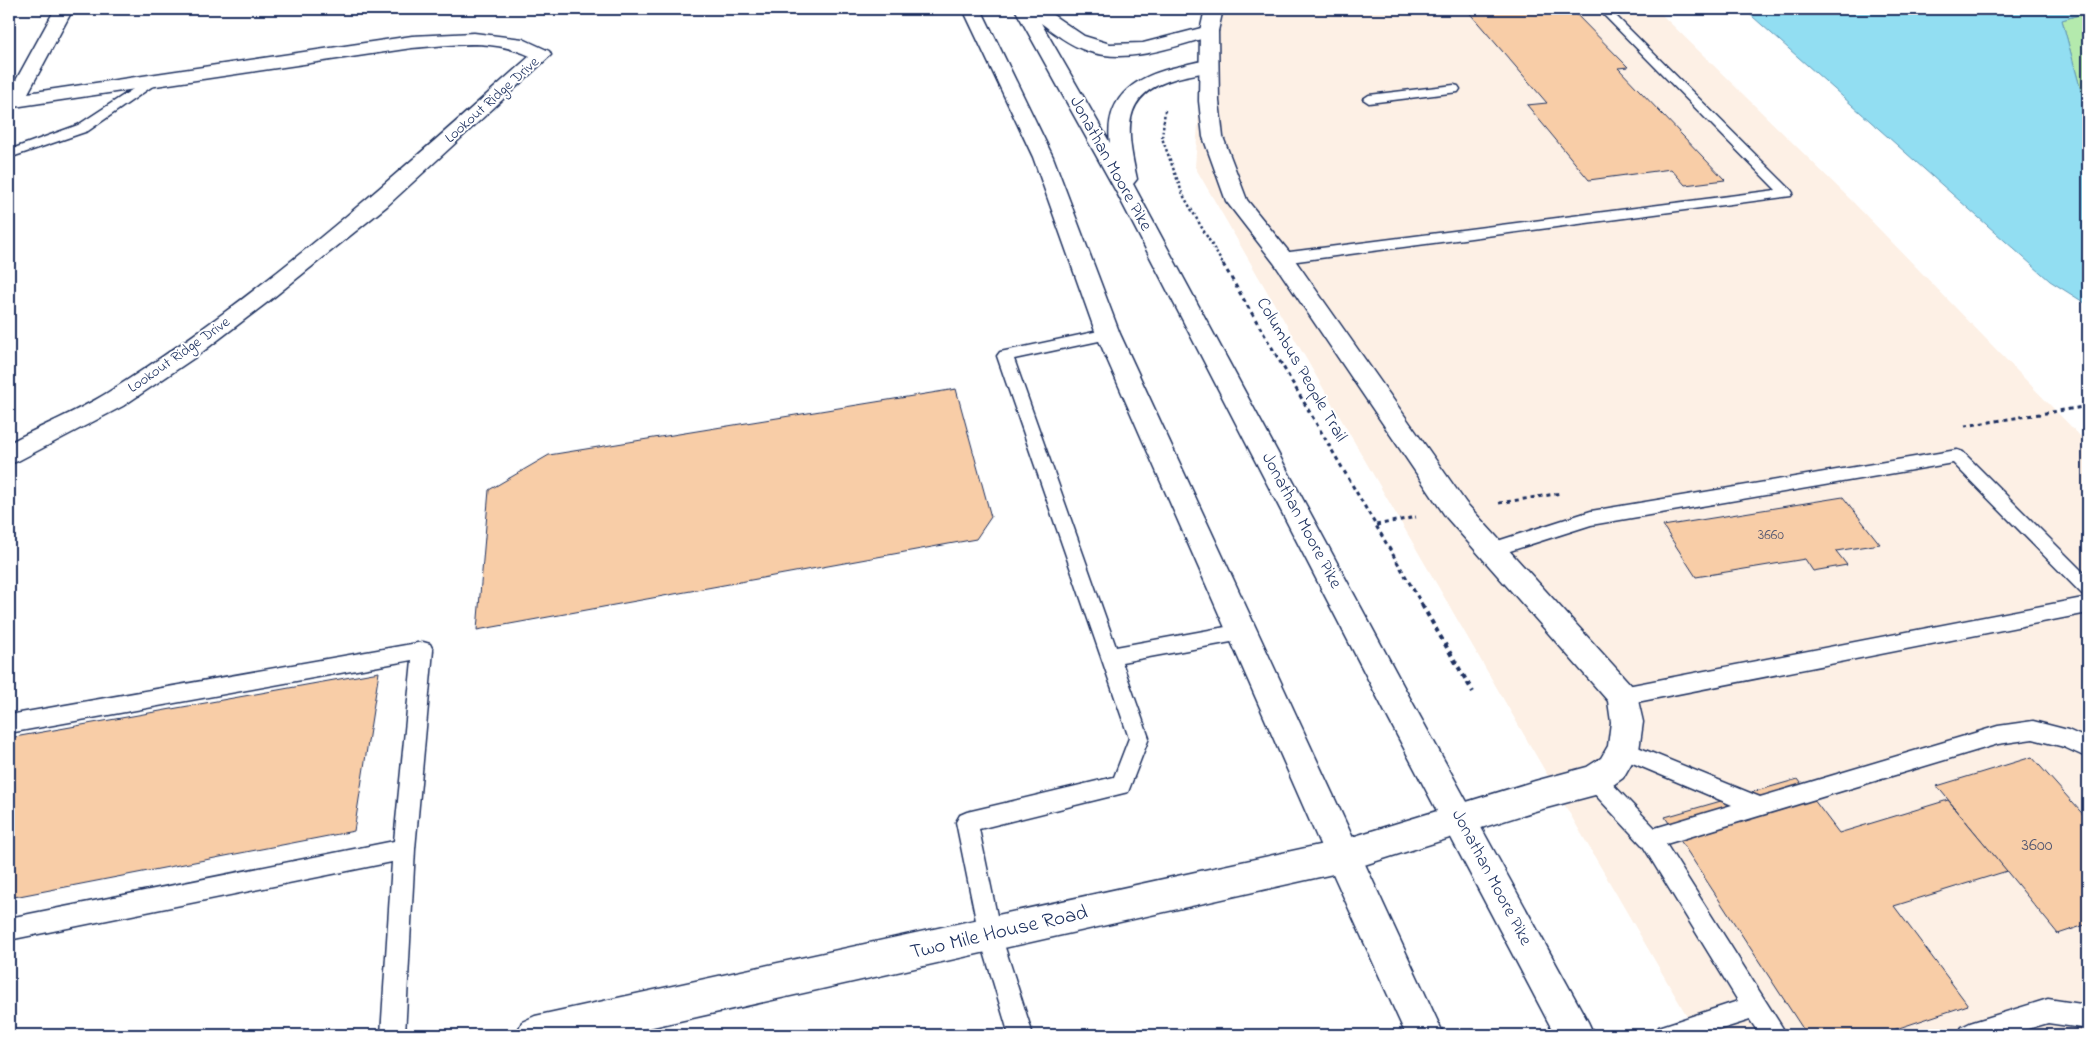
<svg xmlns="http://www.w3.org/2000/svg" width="2097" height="1044" font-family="'Indie Flower',sans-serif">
<rect width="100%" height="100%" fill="#fff"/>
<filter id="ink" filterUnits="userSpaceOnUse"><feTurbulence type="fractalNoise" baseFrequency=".02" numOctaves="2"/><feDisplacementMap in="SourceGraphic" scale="10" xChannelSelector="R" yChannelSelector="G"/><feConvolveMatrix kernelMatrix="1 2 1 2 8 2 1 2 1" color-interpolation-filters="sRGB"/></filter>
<g filter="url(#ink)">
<path fill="#fdf0e5" d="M1206 9H1656L1850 199 2088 444V1035H1698L1195 167Z"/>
<path fill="#b4eaad" stroke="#688c86" d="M2088 12V117L2062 20Z"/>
<path fill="#92def2" stroke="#6298b7" d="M1744 9H2088V12L2062 20 2088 117V305L2050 281Z"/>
<g fill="#f8cda7" stroke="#1b2f5e">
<path d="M1466 9H1571L1628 67 1618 68 1725 180 1685 185 1671 169 1589 180 1527 105 1547 103Z"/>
<path d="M956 389 991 517 976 539 477 630 489 490 549 455Z"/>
<path d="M1843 497 1880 544 1836 551 1847 565 1813 571 1805 559 1696 577 1663 526Z"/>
<path d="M379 672 354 831 9 898V738Z"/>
<path d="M2032 757 2088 820V874L2083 875 2088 881V924L2058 934 1937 786Z"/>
<path d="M1798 779 1839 833 1948 800 2007 871 1894 906 1968 1005 1878 1035H1807L1665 817Z"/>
</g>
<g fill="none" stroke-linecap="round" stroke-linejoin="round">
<g stroke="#1b2f5e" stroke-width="3">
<g id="service">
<path d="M1598 9H1609L1791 190 1793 193 1791 196 1282 263 1277 261 1275 258 1277 255 1282 253 1776 190Z"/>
<path d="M153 76 159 80 157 83 88 131 9 158V150L78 125Z"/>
<path d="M1454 85 1458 86 1460 89 1458 92 1369 103 1363 99 1369 95Z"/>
<path d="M1108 329 1113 330 1116 334 1113 338 1014 359 1116 647 1242 624 1249 626 1251 632 1249 638 1242 640 1122 662 1149 738 1128 792 979 829 1001 935 1033 1035H1009L979 935 956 822 960 815 967 812 1114 777 1129 738 997 356 1000 352 1005 351Z"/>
<path d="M1957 450 1963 452 2088 577V596L2082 594 1953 463 1591 525 1491 557 1485 555 1482 550 1485 545 1591 511Z"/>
<path d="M2088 597V613L1622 705 1615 702 1612 696 1615 690 1622 687Z"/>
<path d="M423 642 430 644 433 650 415 849 405 1035H381L392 862 9 940V918L394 841 412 660 9 733V715Z"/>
<path d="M2033 721 2068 730 2088 739V758L2064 747 2033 739 1998 744 1666 844 1782 1027 1786 1035H1760L1750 1020 1703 1035H1655L1659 1027 1738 1001 1643 846 1588 787 1585 780 1588 773 1595 771 1602 773 1655 828 1732 805 1616 756 1613 750 1616 744 1623 741 1760 797 1998 726Z"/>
<path d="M2048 999 2088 1005V1029L2048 1023 2007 1035H1958L1962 1027 1970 1023Z"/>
</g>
</g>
<g stroke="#1b2f5e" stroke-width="3">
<g id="minor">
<path d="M55 9H73L28 93 412 36 474 33 523 39 549 51 551 55 387 206 269 301 197 356 123 406 18 461 9 464V443C41 426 76 412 107 393 260 297 395 176 530 56 491 38 453 45 412 48L14 107 9 106V93Z"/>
<path d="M1205 9H1223L1218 31 1219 101 1223 137 1247 200 1290 253 1466 503 1633 687 1637 696 1643 722 1639 750 1623 778 1606 790 1595 795 1535 811 1342 872 617 1035H516L522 1022 535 1016 1342 840 1535 781 1587 767 1601 758 1608 746 1611 722 1608 701 1446 517 1274 263 1226 201 1203 137 1199 101 1200 31Z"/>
</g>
</g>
<g stroke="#1b2f5e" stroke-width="3">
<g id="trunk">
<path d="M963 9H981L1053 157 1120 334 1444 1035H1406L1330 867 1096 334 1033 157Z"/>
<path d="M1015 9H1044L1084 36 1110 44 1143 43 1209 26 1215 27 1218 31 1215 35C1175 46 1129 65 1087 51 1070 45 1055 34 1041 23L1110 143C1104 94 1139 75 1181 66 1192 63 1205 59 1216 62L1218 66 1216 70C1202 73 1188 75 1174 79 1119 95 1127 133 1137 179L1133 184 1411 700 1588 1022 1594 1035H1555L1389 720 1118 195Z"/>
</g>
</g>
<g stroke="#1b2f5e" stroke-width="2.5" stroke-dasharray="2.5 2.5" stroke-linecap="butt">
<path d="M1099 9 1104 15"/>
<path d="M1165 110 1162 138 1183 195 1224 266"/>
</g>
<g stroke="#1b2f5e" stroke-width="3" stroke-dasharray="4 4" stroke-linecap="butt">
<path d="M1223 264 1423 606"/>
<path d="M1965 426 2083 407 2088 412"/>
<path d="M1499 503 1562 493"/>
<path d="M1376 525 1416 517"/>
</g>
<path stroke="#1b2f5e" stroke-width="4" stroke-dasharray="4.5 4.5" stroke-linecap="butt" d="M1422 605 1473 692"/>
<use href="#service" fill="#fff" fill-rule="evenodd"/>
<use href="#minor" fill="#fff" fill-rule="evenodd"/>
<use href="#trunk" fill="#fff" fill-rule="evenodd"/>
</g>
</g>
<g text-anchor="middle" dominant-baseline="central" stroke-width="4" stroke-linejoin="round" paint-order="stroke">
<g font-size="15" fill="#1b2f5e" stroke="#fff">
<text transform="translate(492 100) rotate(-42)">Lookout Ridge Drive</text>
<text transform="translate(179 355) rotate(-35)">Lookout Ridge Drive</text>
</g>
<g font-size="15" fill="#525670">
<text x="1771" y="535">3660</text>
</g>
<g font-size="18" fill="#1b2f5e" stroke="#fff">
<text transform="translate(1110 164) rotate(61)">Jonathan Moore Pike</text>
<text transform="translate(1301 370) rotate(60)">Columbus People Trail</text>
<text transform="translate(1301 521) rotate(62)">Jonathan Moore Pike</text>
<text transform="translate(1491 878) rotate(62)">Jonathan Moore Pike</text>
</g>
<g font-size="18" fill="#525670">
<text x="2037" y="846">3600</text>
</g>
<g font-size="21" fill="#1b2f5e" stroke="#fff">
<text transform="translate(999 933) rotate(-13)">Two Mile House Road</text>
</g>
</g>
<rect width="2097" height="1044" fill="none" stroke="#fff" stroke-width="30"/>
<rect x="15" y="15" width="2067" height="1014" fill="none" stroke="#1b2f5e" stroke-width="2" filter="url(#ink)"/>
</svg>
